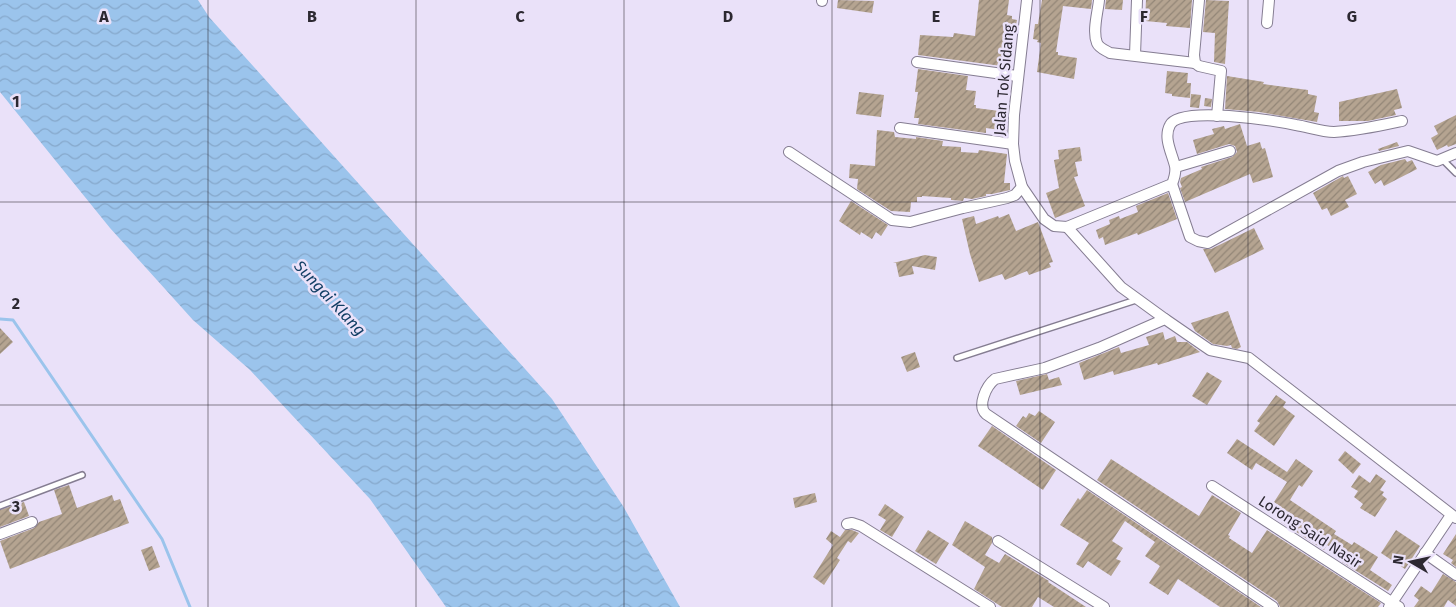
<svg xmlns="http://www.w3.org/2000/svg" width="1456" height="607" font-family="'Fira Sans',sans-serif">
<defs>
<pattern id="water-waves" width="16" height="10" patternUnits="userSpaceOnUse" patternTransform="scale(1.25)"><rect width="16" height="10" fill="#9bc4ec"/><path d="M0 5q4-4 8 0t8 0" fill="none" stroke="#86a8cb"/></pattern>
<pattern id="building-hatch" width="6" height="6" patternUnits="userSpaceOnUse" patternTransform="scale(1.25)"><rect width="6" height="6" fill="#b5a491"/><path d="M-1 1l2-2M0 6l6-6M5 7l2-2" fill="none" stroke="#938677"/></pattern>
</defs>
<rect width="100%" height="100%" fill="#eae1f9"/>
<path fill="url(#water-waves)" d="M0 0H198L209 17 552 399 623 506 680 607H446L370 499 250 370 193 320 110 228 0 92Z"/>
<g fill="none" stroke-linecap="round" stroke-linejoin="round">
<path stroke="#9bc4ec" stroke-width="3" d="M0 319 13 320 162 539 190 607"/>
</g>
<g fill="url(#building-hatch)">
<path d="M838 0 874 1 872 13 837 8Z"/>
<path d="M979 0H1009L1007 15 1012 16V19L1017 20 1010 56H1007V60L1003 59 1002 66 918 55 920 35 953 37 954 33 975 36Z"/>
<path d="M1042 0H1092L1091 9 1063 6 1056 52H1058V55L1077 58 1074 79 1037 72 1041 43 1037 42 1038 40 1033 39 1035 24H1038Z"/>
<path d="M1106 0H1123L1122 10 1105 9Z"/>
<path d="M1146 0H1192L1190 28 1166 26 1167 23 1145 21Z"/>
<path d="M1206 0 1229 1 1225 64 1214 62 1215 33 1203 32Z"/>
<path d="M918 69 968 76 966 90 976 91 974 105H976V108L1007 112V131L986 128V133L918 124 919 118H914L918 92H915Z"/>
<path d="M1167 71 1188 73 1187 83H1191L1190 98 1172 96V94L1165 93Z"/>
<path d="M1227 76 1264 82 1263 84 1308 90V94L1317 96 1314 112 1319 113 1317 122 1259 112 1225 109Z"/>
<path d="M1397 89 1402 108 1394 110 1396 115 1368 121H1339V102Z"/>
<path d="M859 92 884 95 881 117 856 114Z"/>
<path d="M1191 94 1201 95 1199 108 1190 107Z"/>
<path d="M1205 98 1212 99 1211 107 1204 106Z"/>
<path d="M1456 115V144L1448 147 1447 145 1437 150 1431 138 1438 134 1434 126Z"/>
<path d="M1240 124 1247 146 1260 142 1262 149 1265 148 1273 177 1253 183 1250 174 1185 202 1180 188 1182 187 1180 182 1181 178 1202 169 1201 167 1232 157 1237 152 1235 146 1229 144 1197 154 1193 140 1214 134 1212 129 1224 126 1225 129Z"/>
<path d="M877 130 894 132 895 137 916 139V137L943 141 942 146 961 147V152L978 153 979 150 1007 154 1004 183H1010V190L992 194H986V196L972 199 964 198 963 201 951 200V198L922 196V197H917V202H911L910 212 891 211 857 189 858 179 849 178 850 164 875 166Z"/>
<path d="M1397 142 1399 146 1379 151 1378 149Z"/>
<path d="M1080 147 1082 161 1075 162 1078 176 1074 177 1085 206 1055 218 1046 193 1059 188 1054 160 1059 159 1058 150Z"/>
<path d="M1405 159 1407 162 1412 160 1417 169 1384 186 1381 180 1375 184 1368 172 1381 165Z"/>
<path d="M1343 176 1344 178 1348 176 1357 194 1345 200 1349 207 1331 216 1327 208 1322 210 1313 193Z"/>
<path d="M1168 193 1177 219 1138 235 1137 233 1105 245 1103 237 1099 239 1096 230 1110 224 1109 220 1119 216 1120 219 1138 212 1136 206Z"/>
<path d="M851 201 888 225 881 236 876 232 872 239 861 232 860 235 839 221Z"/>
<path d="M1009 214 1016 231 1038 222 1053 262 1049 263 1051 267 1029 275 1027 271 1005 280 1002 274 979 282 970 254 962 219 974 216 976 224 998 216 999 218Z"/>
<path d="M1254 228 1264 249 1215 273 1203 249H1211Z"/>
<path d="M925 255 937 257 935 270 912 266 914 274 899 277 896 263H893Z"/>
<path d="M1228 311 1241 347 1237 349 1232 348 1231 345 1227 346 1213 344 1195 331 1191 323Z"/>
<path d="M0 328 13 342 0 354Z"/>
<path d="M1163 332 1165 340 1175 336 1177 342H1187L1200 352 1158 365 1157 363 1114 375 1113 371 1084 380 1079 363 1119 347 1121 353 1149 345 1146 337Z"/>
<path d="M915 352 920 367 907 372 901 357Z"/>
<path d="M1207 372 1222 381 1207 405 1192 396Z"/>
<path d="M1047 374 1049 380 1059 377 1062 385 1020 395 1016 381Z"/>
<path d="M1276 395 1286 402 1283 407 1295 416 1274 446 1254 431 1260 423 1257 421Z"/>
<path d="M1039 411 1055 422 1041 443 1016 426 1023 416 1026 418 1029 413 1035 416Z"/>
<path d="M992 426 1056 470 1043 490 978 446Z"/>
<path d="M1237 439 1287 472 1296 459 1313 471 1302 487 1299 485 1290 500 1336 531 1334 534 1352 545 1354 542 1378 557 1370 570 1392 585 1388 591 1342 562 1345 556 1327 545 1324 550 1281 522 1288 512 1274 502 1287 482 1256 463 1252 470 1227 453Z"/>
<path d="M1345 451 1361 464 1353 474 1338 460Z"/>
<path d="M1111 459 1199 516 1212 495 1241 513 1228 535 1230 536 1229 538 1252 553 1267 530 1381 603 1378 607H1280L1277 601 1097 480Z"/>
<path d="M1376 474 1386 481 1380 490 1384 492 1382 495 1387 499 1375 517 1360 508 1363 504 1354 497 1358 491 1351 487 1359 475 1370 483Z"/>
<path d="M69 485 77 508 112 495 114 501 120 499 129 523 10 569 0 541 34 528 39 522 62 514 54 490Z"/>
<path d="M1087 490 1261 607H1220L1178 579 1168 595 1149 583 1160 566 1145 556 1155 542 1125 521 1112 541 1123 548 1116 559 1121 561 1111 576 1088 561 1083 568 1076 564 1089 543 1060 525 1078 498 1080 500Z"/>
<path d="M815 493 817 502 795 508 793 498Z"/>
<path d="M24 502 29 516 0 527V510Z"/>
<path d="M885 504 904 517 892 537 880 530 886 520 878 515Z"/>
<path d="M965 521 992 537V543L985 555 999 563 1005 554 1049 581 1048 582 1086 607H1054L1038 597 1032 607H1002L974 589 985 567 952 545Z"/>
<path d="M845 530H852L859 533 851 543 848 541 837 558 840 560 824 585 813 577 833 545 826 539 831 531 840 537Z"/>
<path d="M928 530 949 543 936 564 915 551Z"/>
<path d="M1396 530 1420 546 1405 569 1381 553Z"/>
<path d="M1456 534V567L1451 563 1453 560 1443 554Z"/>
<path d="M152 546 160 567 149 571 141 550Z"/>
<path d="M1443 574 1456 582V606L1448 600 1444 607H1414L1419 600 1414 596 1421 586 1431 593Z"/>
</g>
<g fill="none" stroke-linecap="round" stroke-linejoin="round">
<g stroke="#857d92" stroke-width="8">
<g id="lane">
<path d="M1442 159 1456 173"/>
<path d="M957 358 1136 300"/>
<path d="M0 506 82 475"/>
</g>
</g>
<g stroke="#857d92" stroke-width="12">
<g id="street">
<path d="M1027 0 1014 115 1013 144 1015 161 1022 187 1044 219 1054 226 1067 227 1172 184C1174 179 1176 171 1175 166 1172 153 1163 138 1170 125 1179 105 1276 121 1296 125 1308 127 1322 132 1334 132 1357 131 1379 126 1402 121"/>
<path d="M1099 0C1098 12 1092 31 1097 43 1099 48 1105 50 1110 53L1195 63"/>
<path d="M1199 0 1194 55 1195 63 1199 66 1221 71 1217 116"/>
<path d="M822 1V0"/>
<path d="M1267 23 1269 0"/>
<path d="M1135 55 1137 0"/>
<path d="M917 62 1017 76"/>
<path d="M900 128 1013 144"/>
<path d="M789 152 892 220 910 222 963 208 1007 198 1015 195 1022 187"/>
<path d="M1176 167 1230 151"/>
<path d="M1172 184 1190 237 1198 241 1208 243 1338 171 1363 162 1408 151 1437 161 1456 153"/>
<path d="M1067 227 1121 287 1165 319"/>
<path d="M1212 486 1399 607"/>
<path d="M847 524 852 523 861 526 990 607"/>
<path d="M0 534 32 522"/>
<path d="M998 541 1104 607"/>
<path d="M1425 553 1456 575"/>
<path d="M1273 607 986 414C977 406 986 386 995 379L1045 368 1099 348 1165 319 1210 350 1249 358 1456 518"/>
<path d="M1389 607 1451 515"/>
</g>
</g>
<use href="#lane" stroke="#fff" stroke-width="5"/>
<use href="#street" stroke="#fff" stroke-width="10"/>
</g>
<path fill="none" stroke="#2c2831" stroke-width="1" stroke-opacity="0.55" d="M208 0V607M416 0V607M624 0V607M832 0V607M1040 0V607M1248 0V607M0 202H1456M0 405H1456"/>
<g text-anchor="middle" dominant-baseline="central" stroke-width="5" stroke-linejoin="round" paint-order="stroke">
<g font-size="15" fill="#2c2831" stroke="#eae1f9">
<text transform="translate(1004 80) rotate(-85)">Jalan Tok Sidang</text>
<text transform="translate(1310 532) rotate(33)">Lorong Said Nasir</text>
</g>
<g font-size="16" font-style="italic" fill="#123f65" stroke="#eae1f9">
<text transform="translate(330 298) rotate(47)">Sungai Klang</text>
</g>
</g>
<g font-size="16" text-anchor="middle" font-weight="bold" fill="#2c2831" stroke="#eae1f9" stroke-width="5" stroke-linejoin="round" paint-order="stroke">
<text x="104" y="22">A</text>
<text x="312" y="22">B</text>
<text x="520" y="22">C</text>
<text x="728" y="22">D</text>
<text x="936" y="22">E</text>
<text x="1144" y="22">F</text>
<text x="1352" y="22">G</text>
<text x="16" y="107">1</text>
<text x="16" y="309">2</text>
<text x="16" y="512">3</text>
</g>
<g transform="translate(1411 562) rotate(279)" stroke="#eae1f9" stroke-width="4" paint-order="stroke">
<path d="M0-4L9 19L0 12L-9 19Z" fill="#2c2831"/>
<text y="-8" font-size="14" font-weight="bold" text-anchor="middle" fill="#2c2831">N</text>
</g>
</svg>
